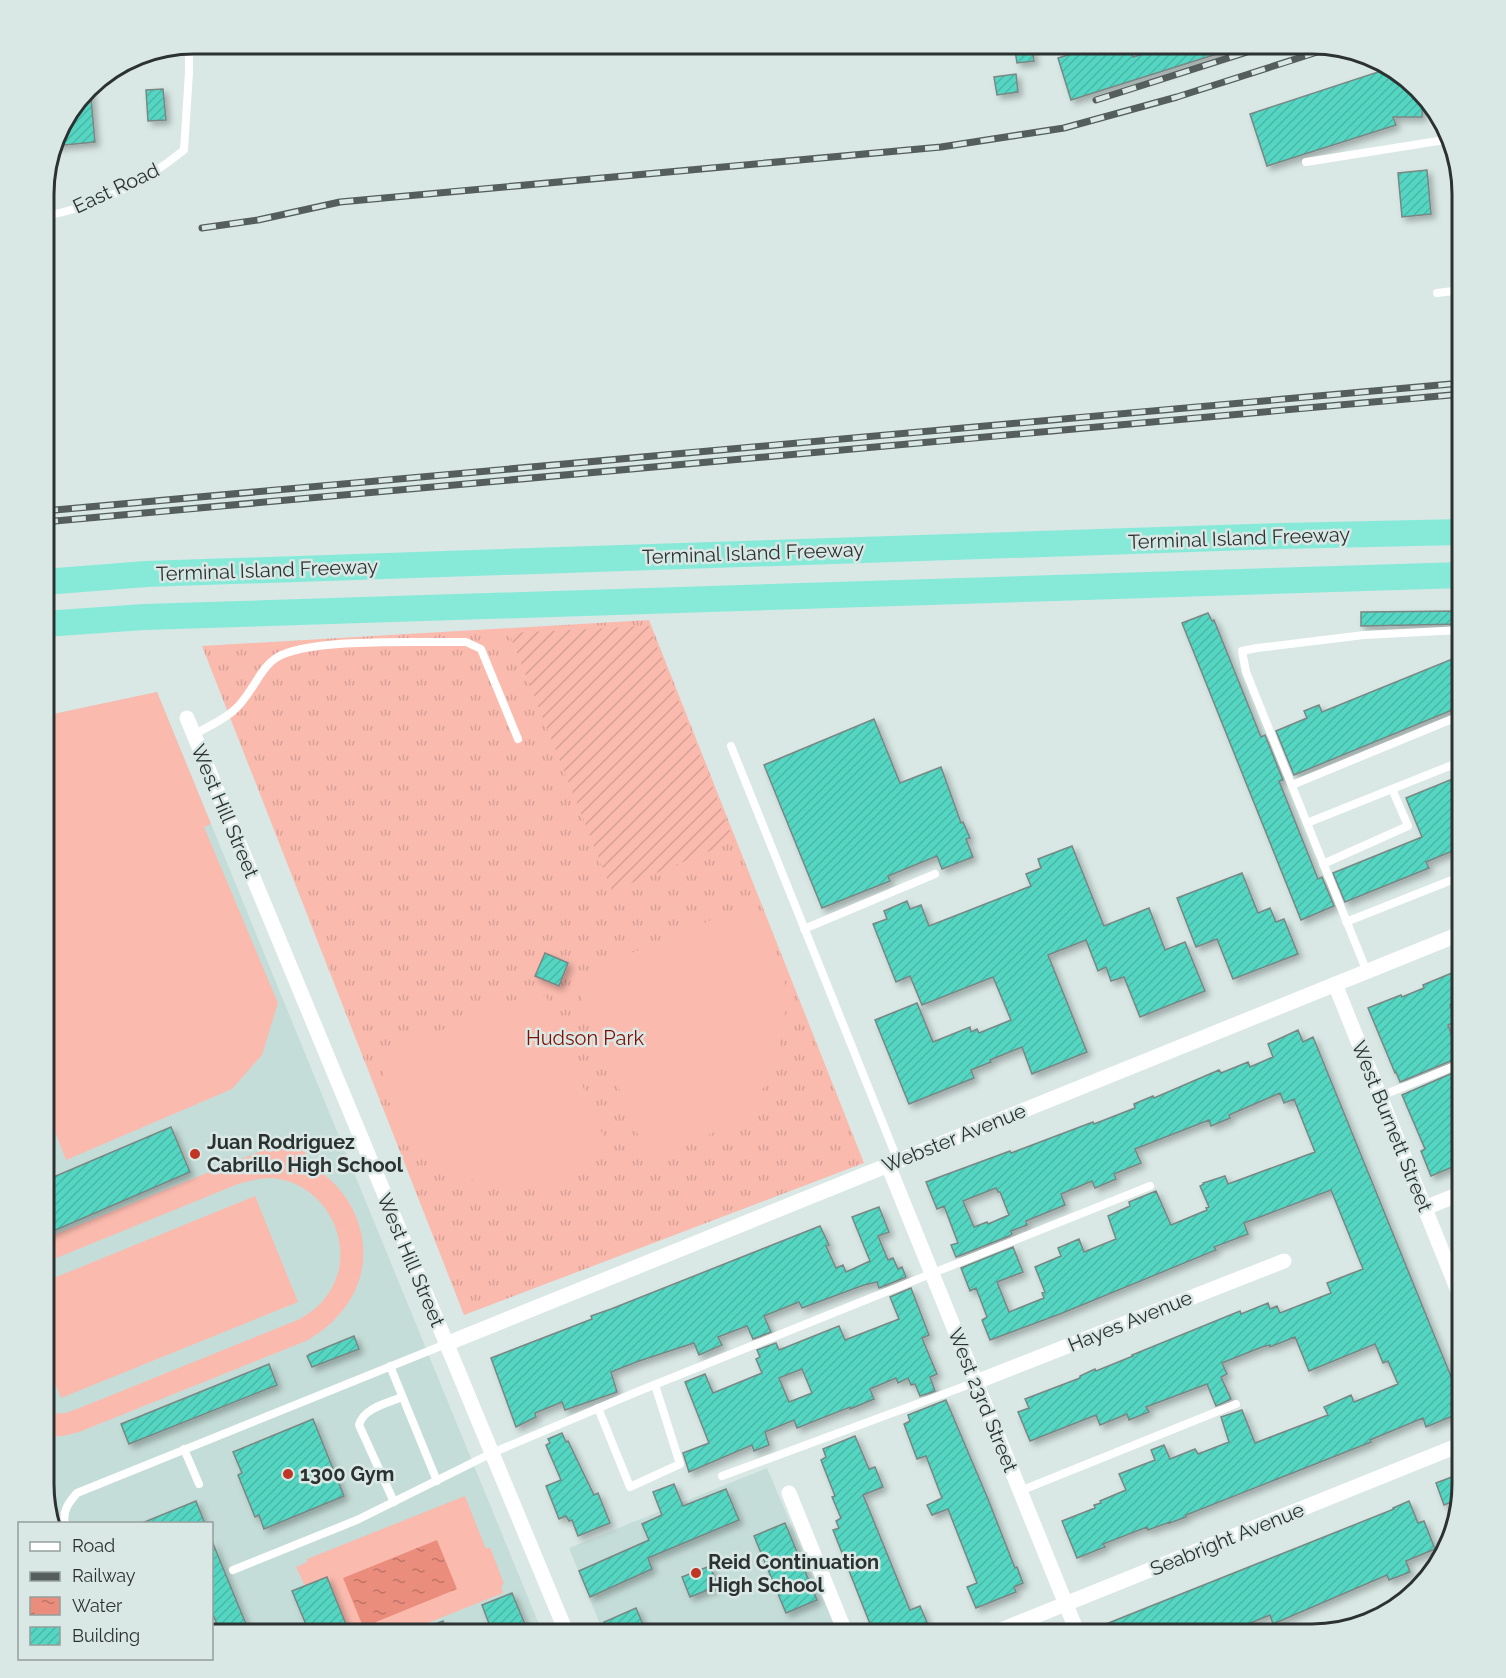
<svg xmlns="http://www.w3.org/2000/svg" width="1506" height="1678" font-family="Raleway,sans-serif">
<defs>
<pattern id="grass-tufts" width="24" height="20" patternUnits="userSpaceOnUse" patternTransform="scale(1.5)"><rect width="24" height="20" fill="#fbbaae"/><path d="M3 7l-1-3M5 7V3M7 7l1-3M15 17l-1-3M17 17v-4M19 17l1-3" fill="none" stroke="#d7a096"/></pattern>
<pattern id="garden-furrows" width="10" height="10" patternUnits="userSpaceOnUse" patternTransform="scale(1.5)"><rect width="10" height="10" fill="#fbbaae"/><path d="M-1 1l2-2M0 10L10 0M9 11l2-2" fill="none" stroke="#d7a096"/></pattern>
<pattern id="water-ripples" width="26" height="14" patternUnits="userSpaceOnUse" patternTransform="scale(1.5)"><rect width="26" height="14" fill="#eb8d7d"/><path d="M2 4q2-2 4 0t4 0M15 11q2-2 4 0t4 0" fill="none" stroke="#bf7467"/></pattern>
<pattern id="building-hatch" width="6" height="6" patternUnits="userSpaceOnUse" patternTransform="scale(1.5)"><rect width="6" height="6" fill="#55d6c2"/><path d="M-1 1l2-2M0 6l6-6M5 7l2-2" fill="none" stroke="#4ab8a7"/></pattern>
<filter id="shadow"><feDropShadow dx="4" dy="4" stdDeviation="3" flood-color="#0004"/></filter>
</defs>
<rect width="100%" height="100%" fill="#d9e8e5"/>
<g fill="#c5ddd8">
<path d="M157 692 543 1634H212V1524L50 1523 44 1485V716Z"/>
<path d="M767 1468 838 1634H604L569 1548Z"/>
</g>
<path fill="url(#grass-tufts)" d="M649 620 864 1163 464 1315 202 646Z"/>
<path fill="url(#garden-furrows)" d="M649 626 734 841 612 891 509 633Z"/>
<g fill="#fbbaae">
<path d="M157 692 211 824 204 827 278 1003 262 1055 232 1089 66 1160 44 1103V716Z"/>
<path d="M752 903 759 920 769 934 778 957 788 996 775 1073 737 1121 682 1148 647 1156 576 984 581 974Z"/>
<path d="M535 992 547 998 609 1151 562 1180 532 1188 501 1189 457 1175 424 1155 402 1129 381 1085 384 1071 378 1056Z"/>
<path d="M298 1136 308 1159 301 1162C308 1166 315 1169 322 1173 334 1182 345 1194 352 1208 379 1261 356 1313 306 1341L79 1432 63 1436 44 1437V1414L66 1413 87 1405 300 1319C309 1313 319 1307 325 1298 362 1252 328 1181 270 1178 259 1178 249 1181 238 1184L44 1263V1239Z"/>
<path d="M255 1196 298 1302 61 1398 44 1356V1282Z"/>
<path d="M465 1496 486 1549 490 1547 504 1584 501 1586 503 1593 400 1634H310L292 1591 305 1586 296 1567 307 1562V1559Z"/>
</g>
<path fill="url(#water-ripples)" d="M437 1540 457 1589 376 1622 380 1633 366 1634 343 1578Z"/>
<g fill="url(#building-hatch)" stroke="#798784" stroke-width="1.5" fill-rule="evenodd" filter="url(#shadow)">
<path d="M1014 44H1031L1034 61 1017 63Z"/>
<path d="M1103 44H1129L1133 57 1176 44H1238L1239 47 1071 100 1058 58Z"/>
<path d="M1390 68 1423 95 1422 117H1393L1396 125 1267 166 1250 114Z"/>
<path d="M1016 74 1018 92 997 95 994 77Z"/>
<path d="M90 87 95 142 54 146 59 127Z"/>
<path d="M163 89 166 120 148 121 146 90Z"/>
<path d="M1427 170 1431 214 1402 217 1398 173Z"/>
<path d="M1462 611V624L1361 626V612Z"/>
<path d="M1208 613 1212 621 1214 620 1261 737 1265 735 1283 780 1279 781 1318 879 1322 877 1334 906 1301 920 1182 623Z"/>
<path d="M1462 655V706L1294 775 1276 731 1307 718 1304 711 1319 705 1322 712Z"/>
<path d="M874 719 900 783 941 767 961 823 963 822 970 838 966 839 973 857 942 869 937 856 888 876 890 881 822 908 764 765Z"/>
<path d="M1462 775V847L1426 862 1429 868 1345 902 1333 873 1422 837 1406 798Z"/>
<path d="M1072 846 1104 926 1149 908 1165 950 1185 942 1205 991 1140 1017 1124 977 1111 981 1106 967 1098 971 1086 940 1048 955 1087 1052 1032 1074 1022 1047 990 1060 991 1062 971 1070 974 1078 909 1104 875 1020 917 1003 933 1042 970 1027 971 1032 977 1029 979 1033 1011 1020 993 977 922 1005 910 976 896 982 873 924 887 919 884 911 907 901 910 909 921 905 929 926 970 910 1031 886 1026 874 1041 868 1038 859Z"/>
<path d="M1242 873 1258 913 1270 908 1276 922 1284 919 1298 954 1233 979 1217 939 1196 947 1177 898Z"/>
<path d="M545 953 568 963 559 986 535 976Z"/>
<path d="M1459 970 1462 979V1000L1450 1005 1456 1021 1448 1025 1460 1057 1400 1082 1396 1072 1395 1073 1368 1008 1401 995 1402 997 1424 988 1423 985Z"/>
<path d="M1298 1030 1303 1042 1313 1037 1320 1054 1461 1401 1451 1405 1455 1415 1426 1427 1423 1418 1370 1440 1371 1442 1186 1515V1517L1170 1523V1522L1148 1530 1147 1527 1103 1544 1105 1547 1077 1558 1062 1521 1095 1508 1094 1505 1101 1503 1100 1501 1126 1490 1119 1474 1155 1460 1151 1450 1164 1445 1170 1459 1195 1449 1198 1454 1229 1442 1221 1417 1242 1410 1255 1443 1328 1415 1324 1407 1351 1395 1354 1402 1398 1384 1388 1361 1383 1363 1375 1344 1309 1371 1295 1337 1270 1347V1345L1262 1347 1222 1363 1227 1374 1221 1377 1231 1399 1216 1406 1207 1384 1146 1407 1149 1412 1129 1420 1127 1414 1100 1425 1096 1415 1030 1441 1018 1412 1029 1408 1025 1399 1080 1378V1376L1095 1369 1096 1371 1133 1356 1132 1355 1240 1311 1241 1314 1268 1303 1270 1309 1277 1306 1280 1313 1331 1293 1327 1283 1363 1269 1331 1190 1244 1223 1248 1234 1214 1247 1216 1250 1060 1314 990 1340 982 1320 987 1317 976 1288 970 1291 961 1268 1013 1247 1023 1272 997 1282 1009 1312 1044 1298 1042 1293 1045 1292 1035 1267 1061 1256 1058 1248 1079 1239 1084 1252 1116 1239 1108 1216 1130 1206 1129 1202 1156 1191 1171 1225 1207 1210 1206 1208 1209 1207 1200 1186 1204 1184 1203 1183 1225 1176 1228 1184 1315 1152 1294 1099 1284 1103 1280 1093 1229 1115 1230 1118 1211 1126 1209 1120 1135 1149 1141 1163 1114 1174 1116 1179 1095 1188 1092 1181 1061 1194 1065 1205 1026 1221 1027 1225 1011 1231 1012 1234 1009 1236 956 1257 951 1245 958 1243 944 1206 937 1209 926 1182 1010 1151 1011 1153 1093 1122 1094 1124 1135 1108 1134 1104 1153 1096 1154 1098 1219 1070 1221 1073 1248 1062 1250 1067 1273 1057 1268 1044ZM996 1188 998 1192H1000L1009 1215 988 1224 987 1222 974 1227 963 1201Z"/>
<path d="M1462 1069V1163L1431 1176 1421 1151 1425 1149 1402 1095Z"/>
<path d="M171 1127 190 1172 44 1235V1181Z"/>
<path d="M879 1207 889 1232 878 1236 888 1260 893 1258 898 1269 902 1267 906 1277 879 1288 877 1282 864 1285 802 1308 799 1302 764 1316 771 1332 753 1339 747 1326 718 1337 722 1345 699 1355 694 1343 639 1361 611 1372 617 1392 565 1410 562 1402 535 1413 536 1417 516 1427 491 1358 592 1319 591 1316 611 1309 820 1226 829 1245 826 1246 836 1268 843 1265 846 1272 870 1261 852 1217Z"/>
<path d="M911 1288 929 1335 922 1338 937 1374 930 1377 935 1391 920 1396 915 1384 911 1385 908 1378 898 1383 896 1378 870 1389 874 1399 850 1409V1407L797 1428 794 1420 765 1432 769 1445 754 1451 752 1445 689 1472 683 1453 709 1443 685 1382 705 1374 713 1393 762 1373 756 1359 760 1357 757 1350 776 1343 779 1350 839 1326 845 1340 899 1319 890 1297ZM802 1369 812 1393 789 1402 779 1378Z"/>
<path d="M354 1336 359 1349 312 1367 307 1356 310 1354Z"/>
<path d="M269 1364 277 1385 129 1444 121 1424Z"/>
<path d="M946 1400 988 1499 1015 1568 1017 1567 1023 1583 1014 1587 1016 1592 976 1608 967 1587 977 1583 948 1509 932 1515 927 1505 942 1498 926 1456 917 1459 904 1424 910 1421 908 1415Z"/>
<path d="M313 1419 344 1496 264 1529 259 1515 255 1517 238 1475 242 1473 233 1452Z"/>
<path d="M562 1433 566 1442 568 1441 594 1495 598 1493 610 1523 578 1536 572 1520 569 1521 566 1516 559 1519 546 1486 561 1480 546 1445 550 1443 548 1439Z"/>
<path d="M855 1436 869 1469 875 1467 883 1487 863 1495 866 1502 910 1610 920 1606 929 1627 911 1634H874L833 1530 839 1528 836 1521 841 1518 832 1497 835 1496 821 1460 826 1457 823 1449Z"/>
<path d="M1462 1473V1485L1459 1499 1444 1505 1436 1483Z"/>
<path d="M674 1484 683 1506 726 1489 739 1520 648 1558 652 1569 590 1597 579 1571 649 1540 642 1524 662 1515 653 1492Z"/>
<path d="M196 1501 205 1524H143L142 1523Z"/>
<path d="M1409 1501 1418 1523 1424 1521 1435 1549 1406 1561 1410 1572 1389 1580 1387 1575 1273 1624 1270 1615 1223 1634H1110L1106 1624 1394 1509 1393 1508Z"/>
<path d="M785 1523 817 1600 786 1613 754 1536Z"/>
<path d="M212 1541 250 1634H221L212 1612Z"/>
<path d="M710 1566 718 1586 690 1597 682 1577Z"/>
<path d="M327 1577 337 1602 350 1634H310L292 1591Z"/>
<path d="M512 1593 529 1634H493L482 1605Z"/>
<path d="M636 1608 647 1634H610L604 1622Z"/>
<path d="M443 1621 448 1634H410Z"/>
</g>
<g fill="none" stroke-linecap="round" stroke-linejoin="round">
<g stroke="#fff" stroke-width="8">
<path d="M1003 44 1004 50"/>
<path d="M1306 162 1451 139"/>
<path d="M44 216C94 208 145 182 184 150L189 72V44"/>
<path d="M1437 293 1462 290"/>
<path d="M194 735C206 727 222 721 233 711 250 698 259 669 276 658 309 637 423 643 466 642L481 649 518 739"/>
<path d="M731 746 898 1161"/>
<path d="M1292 785 1462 715"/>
<path d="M1307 823 1462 761"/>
<path d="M1323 864 1408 826 1392 789"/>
<path d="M1346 922 1462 876"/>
<path d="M804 929 935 874"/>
<path d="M1367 972 1246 672 1242 651 1257 648 1364 635 1462 630"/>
<path d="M1381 1096 1462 1063"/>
<path d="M390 1366 437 1481"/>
<path d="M598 1408 630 1487 680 1464 655 1385"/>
<path d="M184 1449 199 1484"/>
<path d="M722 1476 976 1382"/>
<path d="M1020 1491 1236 1404"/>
<path d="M394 1502 359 1425C363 1408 388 1403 402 1397"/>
<path d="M65 1524C62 1511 69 1502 77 1493L446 1344"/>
<path d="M233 1570 357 1520 492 1453 639 1391 1150 1186"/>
<path d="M1318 1634 1324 1631"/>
</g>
<g stroke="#fff" stroke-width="15">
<path d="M187 718 567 1634"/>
<path d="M1335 984 1462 1301"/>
<path d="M888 1165 1078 1634"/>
<path d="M1425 1208 1462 1193"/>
<path d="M446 1344 1462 933"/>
<path d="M976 1382 1284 1261"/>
<path d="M789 1493 846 1634"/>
<path d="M991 1634 1462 1444"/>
</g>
<g stroke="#87ead9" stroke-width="26">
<path d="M44 582 146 574 1281 536 1462 532"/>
<path d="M44 624 144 617 1462 575"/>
</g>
<g stroke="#555e5c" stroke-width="7">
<g id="rail">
<path d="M1096 100 1272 44"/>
<path d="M202 228 258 220 340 202 941 147 1064 128 1177 97 1333 47"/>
<path d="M44 511 1462 383"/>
<path d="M44 522 1462 394"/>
</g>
</g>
<use href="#rail" stroke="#d9e8e5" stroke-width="4.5" stroke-dasharray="14" stroke-linecap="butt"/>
</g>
<g fill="#c13524" stroke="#d9e8e5" stroke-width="2">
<circle cx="195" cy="1154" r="6"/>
<circle cx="288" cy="1474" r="6"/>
<circle cx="696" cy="1573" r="6"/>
</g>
<g text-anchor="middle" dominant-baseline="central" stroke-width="5" stroke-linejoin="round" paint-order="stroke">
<g font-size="20" fill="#2c3231" stroke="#d9e8e5">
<text transform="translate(116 188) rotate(-25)">East Road</text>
<text transform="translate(1239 538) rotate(-2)">Terminal Island Freeway</text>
<text transform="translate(753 553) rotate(-2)">Terminal Island Freeway</text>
<text transform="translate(267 570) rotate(-2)">Terminal Island Freeway</text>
<text transform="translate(225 811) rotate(67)">West Hill Street</text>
<text transform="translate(1392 1126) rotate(68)">West Burnett Street</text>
<text transform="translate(954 1138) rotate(-22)">Webster Avenue</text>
<text transform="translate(411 1260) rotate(67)">West Hill Street</text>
<text transform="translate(1130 1321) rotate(-22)">Hayes Avenue</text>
<text transform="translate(983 1400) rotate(68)">West 23rd Street</text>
<text transform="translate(1227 1539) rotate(-22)">Seabright Avenue</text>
</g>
<g font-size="20" fill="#800f04" stroke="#d9e8e5">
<text x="585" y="1038">Hudson Park</text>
</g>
<g font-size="20" font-weight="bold" fill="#2c3231" stroke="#d9e8e5" text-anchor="start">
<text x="207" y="1142">Juan Rodriguez<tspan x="207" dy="23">Cabrillo High School</tspan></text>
<text x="300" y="1474">1300 Gym</text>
<text x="708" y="1562">Reid Continuation<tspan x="708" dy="23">High School</tspan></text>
</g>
</g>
<path d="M0 0H1506V1678H0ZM194 54H1312A140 140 0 0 1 1452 194V1484A140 140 0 0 1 1312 1624H194A140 140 0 0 1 54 1484V194A140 140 0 0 1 194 54Z" fill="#d9e8e5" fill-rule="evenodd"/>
<path fill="none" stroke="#2c3231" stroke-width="3" d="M194 54H1312A140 140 0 0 1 1452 194V1484A140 140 0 0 1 1312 1624H194A140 140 0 0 1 54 1484V194A140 140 0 0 1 194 54Z"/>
<rect x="18" y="1522" width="195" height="138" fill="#d9e8e5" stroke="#949f9d" stroke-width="1.5"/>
<rect x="30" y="1542" width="30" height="9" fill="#ffffff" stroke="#949f9d" stroke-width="1.5"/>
<text x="72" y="1552" font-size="18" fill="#2c3231">Road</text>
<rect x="30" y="1572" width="30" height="9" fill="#555e5c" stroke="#949f9d" stroke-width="1.5"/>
<text x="72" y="1582" font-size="18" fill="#2c3231">Railway</text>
<rect x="30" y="1597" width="30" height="18" fill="url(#water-ripples)" stroke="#949f9d" stroke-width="1.5"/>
<text x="72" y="1612" font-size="18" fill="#2c3231">Water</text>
<rect x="30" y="1627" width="30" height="18" fill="url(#building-hatch)" stroke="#949f9d" stroke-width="1.5"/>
<text x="72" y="1642" font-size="18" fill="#2c3231">Building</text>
</svg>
